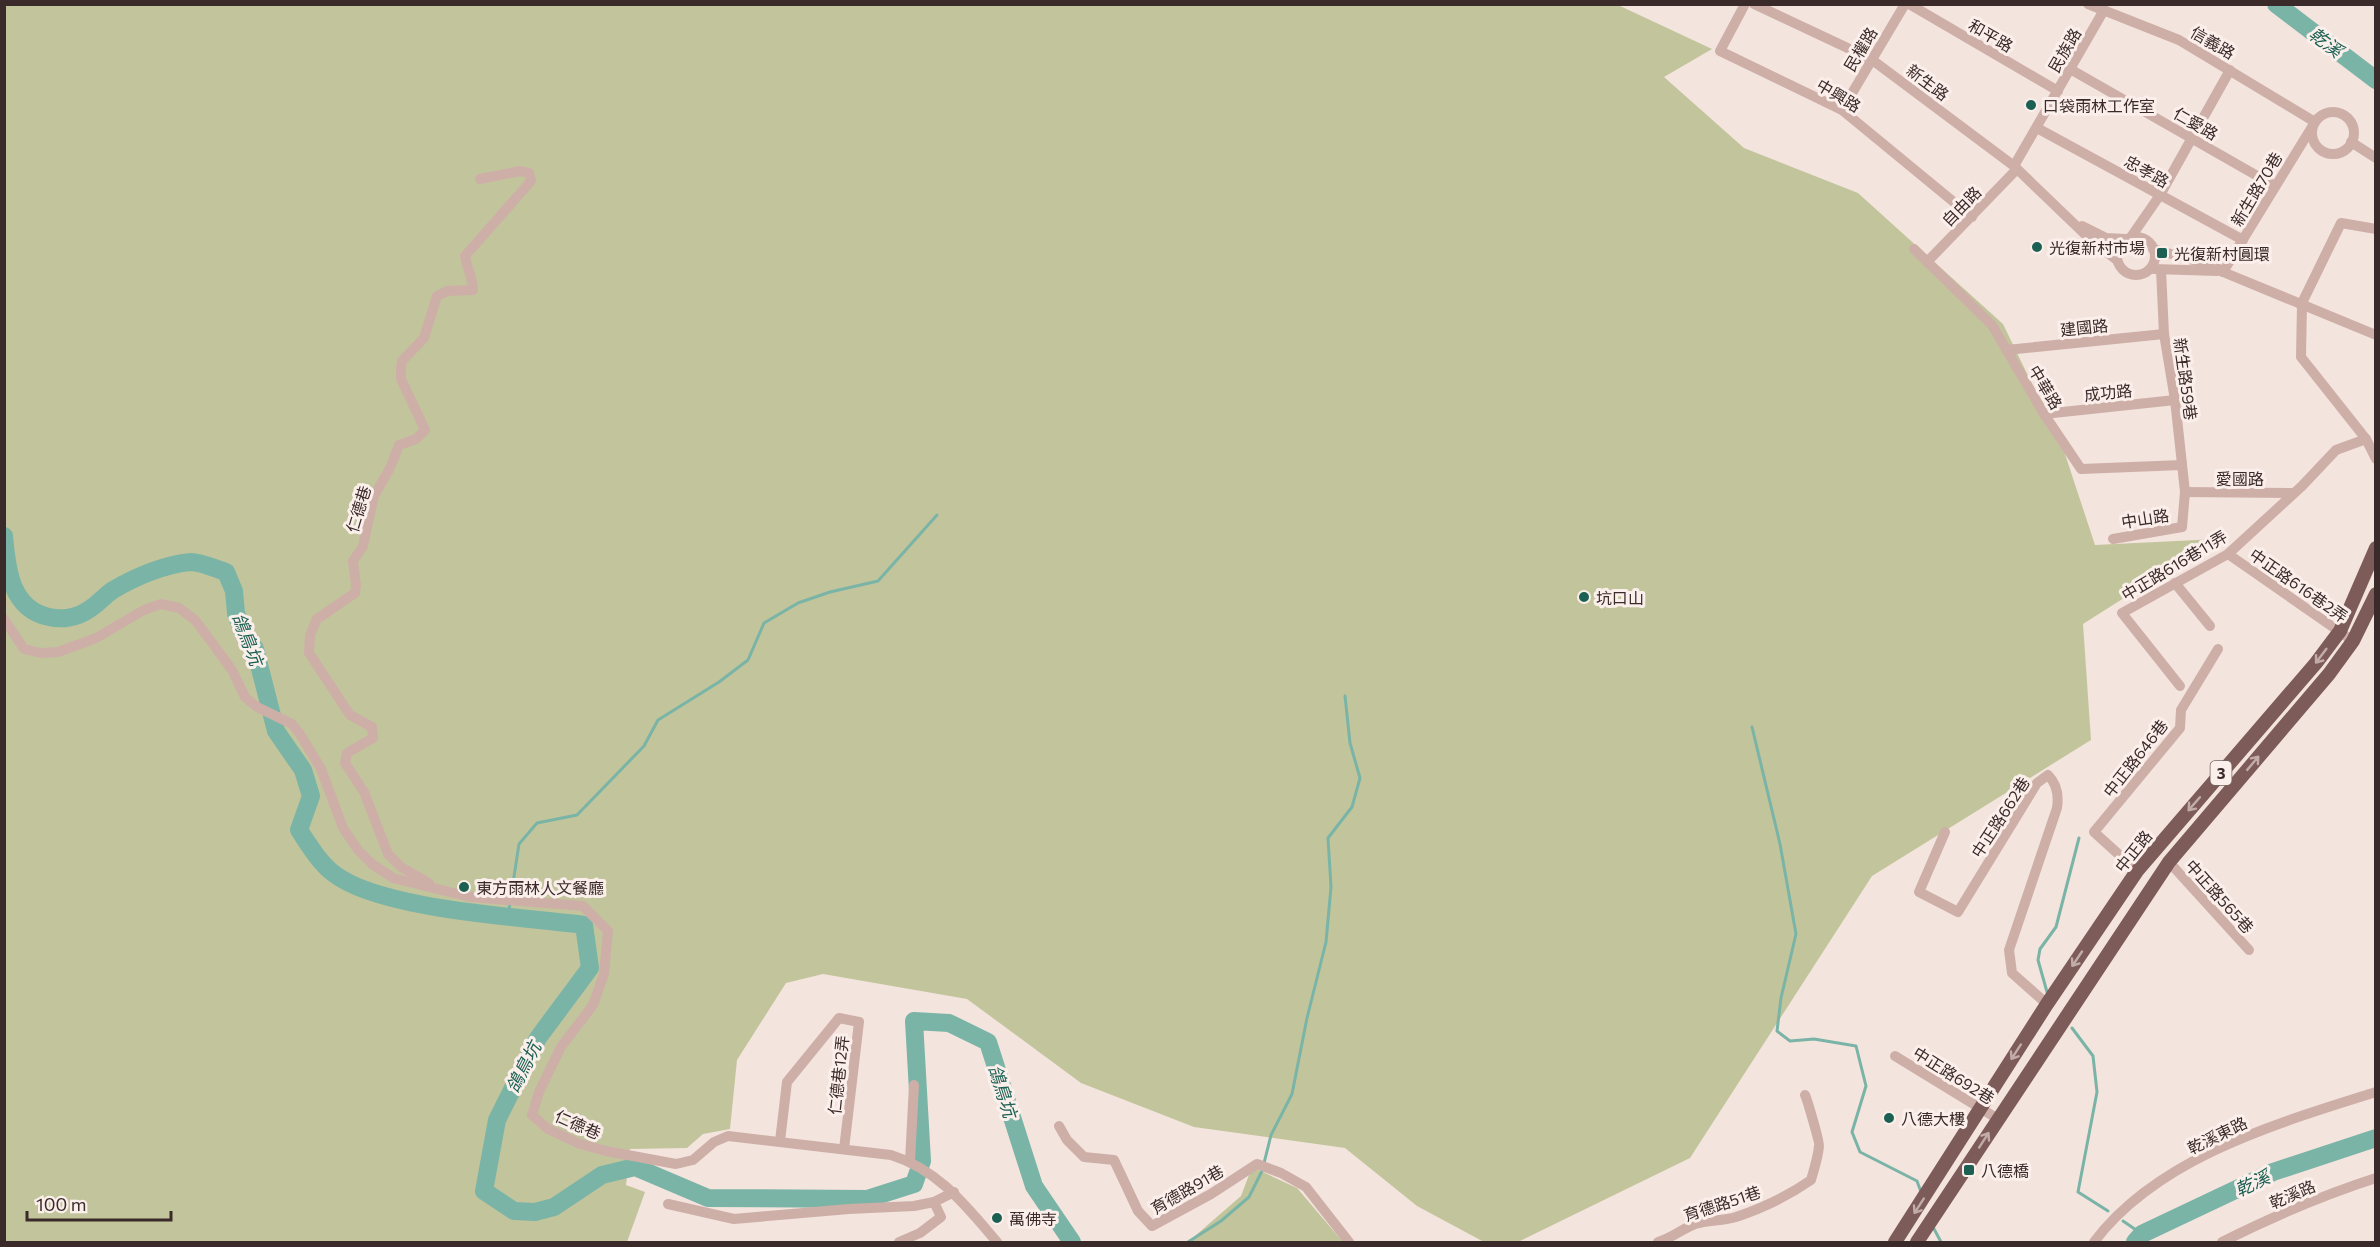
<svg xmlns="http://www.w3.org/2000/svg" width="2380" height="1247" font-family="Commissioner,'Noto Sans TC',sans-serif">
<rect width="100%" height="100%" fill="#f4e4de"/>
<g fill="#c2c59c">
<path d="M5 5H1618L1712 49 1664 77 1744 148 1858 193 2003 324 2063 448 2095 545 2217 539 2083 624 2091 740 1872 876 1690 1158 1518 1242H1484L1417 1206 1345 1148 1194 1127 1081 1083 967 999 823 974 786 983 737 1060 730 1129 703 1134 687 1148 630 1149 626 1185 645 1192 627 1242H5Z"/>
<path d="M1252 1167 1297 1188 1343 1242H1188L1241 1196Z"/>
</g>
<g fill="none" stroke-linecap="round" stroke-linejoin="round">
<g stroke="#7ab4a7" stroke-width="3">
<path d="M1752 727 1780 844 1796 934 1781 998 1777 1031 1790 1041 1814 1039 1856 1046 1866 1086 1852 1132 1860 1152 1917 1181 1921 1192"/>
<path d="M511 896 519 844 537 823 577 815 644 746 658 720 719 682 748 660 764 623 798 603 830 592 878 581 937 515"/>
<path d="M508 916 510 903"/>
<path d="M2047 992 2038 960 2040 949 2056 927 2079 838"/>
<path d="M2072 1028 2093 1056 2097 1092 2078 1192 2108 1211"/>
<path d="M2123 1221 2142 1234"/>
<path d="M1933 1227 1941 1242"/>
<path d="M1188 1242 1221 1221 1249 1197 1262 1171 1271 1135 1292 1094 1307 1018 1326 942 1331 887 1328 838 1352 807 1360 778 1350 743 1345 696"/>
</g>
<g stroke="#7ab4a7" stroke-width="18">
<path d="M2276 4 2376 80"/>
<path d="M4 536C7 570 11 609 49 617 61 620 77 618 88 610 97 605 104 596 113 590 135 577 165 564 191 562 201 562 216 569 226 572L234 591 236 613 243 632 255 649 276 731 303 770 311 796 299 830C309 845 319 862 333 873 379 910 523 917 584 925L590 968 538 1038 497 1120 484 1191 514 1211 535 1212 554 1207 602 1175 635 1167 708 1198 867 1199 914 1184 922 1161 914 1021 949 1023 988 1042 1034 1186 1072 1242"/>
<path d="M2135 1242 2142 1234 2273 1172 2376 1138"/>
</g>
<g stroke="#ceafa8" stroke-width="10">
<path d="M1745 4 1720 51 1842 110 1972 217"/>
<path d="M1754 4 1871 59 2014 166 2093 242 2117 260"/>
<path d="M1909 4 2058 91"/>
<path d="M2088 4 2179 40 2315 122 2223 272"/>
<path d="M2070 69 2275 186"/>
<path d="M1842 110 1905 4"/>
<circle cx="2333" cy="133" r="21"/>
<path d="M2037 128 2243 240"/>
<path d="M2351 142 2376 158"/>
<path d="M2014 166 2104 10"/>
<path d="M2082 226 2106 238 2126 239"/>
<circle cx="2136" cy="256" r="19"/>
<path d="M2131 237 2160 195 2230 70"/>
<path d="M1914 249 1992 325 2044 414 2081 469 2182 465"/>
<path d="M2153 249 2214 266 2223 272 2376 335"/>
<path d="M1927 262 2017 169"/>
<path d="M2154 269 2217 271"/>
<path d="M2302 304 2301 357 2366 439 2376 459"/>
<path d="M2301 305 2341 223 2376 229"/>
<path d="M2006 350 2164 334"/>
<path d="M2044 414 2175 400"/>
<path d="M2185 492 2294 493"/>
<path d="M2113 539 2182 527 2185 492 2175 400 2164 334 2161 270"/>
<path d="M2228 554 2353 641"/>
<path d="M2175 583 2210 626"/>
<path d="M4 619 24 649 41 653 58 652 96 638 144 610 161 604 179 608 195 620 210 640 232 670 245 697 257 707 292 724 300 734 321 769 343 828 358 850 372 864 393 878 470 897 583 906 608 931 604 974 593 1005 561 1047 539 1092 532 1115 548 1129 580 1144 606 1151 676 1164 693 1160 714 1142 728 1136 891 1155C939 1170 966 1206 997 1242"/>
<path d="M2180 686 2122 613 2228 554 2302 486 2336 450 2366 439"/>
<path d="M1945 832 1919 892 1958 912 2037 783 2048 775C2057 784 2059 795 2057 808L2009 950 2012 973 2047 1004"/>
<path d="M2169 862 2249 950"/>
<path d="M2137 871 2094 832 2180 728 2181 710 2218 649"/>
<path d="M429 883 401 867 388 854 364 792 345 763 347 753 373 738 372 727 350 715 309 653 310 635 317 619 355 593 356 586 353 561 363 546 374 496 390 468 399 445 416 439 425 430 401 379V368L402 361 424 338 437 296 447 291 473 290C473 278 467 268 465 256L531 181 529 173 520 171 480 179"/>
<path d="M1895 1056 1998 1119"/>
<path d="M1059 1126 1067 1140 1084 1157 1114 1160 1138 1211 1152 1226 1211 1194 1257 1164 1281 1173 1306 1187 1349 1242"/>
<path d="M780 1141 787 1082 839 1018 859 1022 844 1149"/>
<path d="M910 1161 914 1085"/>
<path d="M668 1204 734 1219 849 1209 914 1206 934 1202"/>
<path d="M899 1242 920 1233 941 1217 934 1202 954 1192"/>
<path d="M1658 1242C1672 1238 1682 1229 1695 1224 1708 1220 1723 1221 1736 1217 1763 1208 1788 1196 1811 1180 1814 1169 1818 1158 1819 1146 1820 1143 1807 1099 1805 1095"/>
<path d="M2094 1242C2158 1157 2278 1123 2376 1092"/>
<path d="M2222 1242C2272 1217 2323 1195 2376 1178"/>
</g>
<g stroke="#7d5b59" stroke-width="14">
<path d="M1895 1242 2047 1004 2137 871 2316 663 2340 631 2376 548"/>
<path d="M1917 1242 2169 862 2329 674 2353 641 2376 594"/>
</g>
</g>
<defs><path id="oneway-shaft" d="M-6 0H5M1.5-3L5.5 0L1.5 3" fill="none" stroke-width="1.6" stroke-linecap="round" stroke-linejoin="round" transform="scale(1.5)"/></defs>
<g stroke="#c2aca9">
<use href="#oneway-shaft" transform="translate(2321 656) rotate(127)"/>
<use href="#oneway-shaft" transform="translate(2253 763) rotate(-50)"/>
<use href="#oneway-shaft" transform="translate(2194 804) rotate(131)"/>
<use href="#oneway-shaft" transform="translate(2077 959) rotate(124)"/>
<use href="#oneway-shaft" transform="translate(2016 1052) rotate(123)"/>
<use href="#oneway-shaft" transform="translate(1984 1140) rotate(-57)"/>
<use href="#oneway-shaft" transform="translate(1919 1206) rotate(123)"/>
</g>
<g fill="#1b6052" stroke="#fbefeb" stroke-width="2">
<circle cx="2031" cy="105" r="6"/>
<circle cx="2037" cy="247" r="6"/>
<rect x="2156" y="247" width="12" height="12" rx="3"/>
<circle cx="1584" cy="597" r="6"/>
<circle cx="464" cy="887" r="6"/>
<circle cx="1889" cy="1118" r="6"/>
<rect x="1963" y="1164" width="12" height="12" rx="3"/>
<circle cx="997" cy="1218" r="6"/>
</g>
<g text-anchor="middle" dominant-baseline="central" stroke-width="6" stroke-linejoin="round" paint-order="stroke">
<rect fill="#fbefeb" stroke="#746563" stroke-width="1.5" x="2210.5" y="761" width="21" height="24" rx="4.5"/>
<g font-size="15" font-weight="bold" fill="#3a2a29">
<text x="2221" y="773">3</text>
</g>
<g font-size="16" fill="#3a2a29" stroke="#fbefeb">
<text transform="translate(1991 35) rotate(30)">和平路</text>
<text transform="translate(2213 42) rotate(30)">信義路</text>
<text transform="translate(1860 49) rotate(-59)">民權路</text>
<text transform="translate(2064 50) rotate(-60)">民族路</text>
<text transform="translate(1928 82) rotate(37)">新生路</text>
<text transform="translate(1839 95) rotate(31)">中興路</text>
<text transform="translate(2196 123) rotate(30)">仁愛路</text>
<text transform="translate(2147 171) rotate(29)">忠孝路</text>
<text transform="translate(2256 189) rotate(-59)">新生路70巷</text>
<text transform="translate(1961 206) rotate(-46)">自由路</text>
<text transform="translate(2084 327) rotate(-6)">建國路</text>
<text transform="translate(2186 379) rotate(82)">新生路59巷</text>
<text transform="translate(2046 387) rotate(59)">中華路</text>
<text transform="translate(2108 392) rotate(-6)">成功路</text>
<text x="2240" y="478">愛國路</text>
<text transform="translate(358 509) rotate(-73)">仁德巷</text>
<text transform="translate(2145 518) rotate(-9)">中山路</text>
<text transform="translate(2174 565) rotate(-31)">中正路616巷11弄</text>
<text transform="translate(2299 585) rotate(35)">中正路616巷2弄</text>
<text transform="translate(2135 758) rotate(-52)">中正路646巷</text>
<text transform="translate(2000 817) rotate(-57)">中正路662巷</text>
<text transform="translate(2133 851) rotate(-51)">中正路</text>
<text transform="translate(2220 896) rotate(48)">中正路565巷</text>
<text transform="translate(838 1075) rotate(-84)">仁德巷12弄</text>
<text transform="translate(1954 1075) rotate(32)">中正路692巷</text>
<text transform="translate(578 1124) rotate(24)">仁德巷</text>
<text transform="translate(2217 1135) rotate(-26)">乾溪東路</text>
<text transform="translate(1187 1189) rotate(-30)">育德路91巷</text>
<text transform="translate(2292 1194) rotate(-23)">乾溪路</text>
<text transform="translate(1722 1203) rotate(-18)">育德路51巷</text>
</g>
<g font-size="16" fill="#3a2a29" stroke="#fbefeb" text-anchor="start">
<text x="2043" y="105">口袋雨林工作室</text>
<text x="2049" y="247">光復新村市場</text>
<text x="2174" y="253">光復新村圓環</text>
<text x="1596" y="597">坑口山</text>
<text x="476" y="887">東方雨林人文餐廳</text>
<text x="1901" y="1118">八德大樓</text>
<text x="1981" y="1170">八德橋</text>
<text x="1009" y="1218">萬佛寺</text>
</g>
<g font-size="18" font-style="italic" fill="#1b6052" stroke="#fbefeb">
<text transform="translate(2326 42) rotate(37)">乾溪</text>
<text transform="translate(248 639) rotate(69)">鴿鳥坑</text>
<text transform="translate(523 1067) rotate(-63)">鴿鳥坑</text>
<text transform="translate(1003 1091) rotate(72)">鴿鳥坑</text>
<text transform="translate(2252 1183) rotate(-25)">乾溪</text>
</g>
</g>
<rect width="2380" height="1247" fill="none" stroke="#3a2a29" stroke-width="12"/>
<path d="M27 1211v9h144v-9" fill="none" stroke="#3a2a29" stroke-width="3"/>
<text x="36" y="1211" font-size="18" fill="#3a2a29" stroke="#fbefeb" stroke-width="4.5" paint-order="stroke">100 m</text>
</svg>
